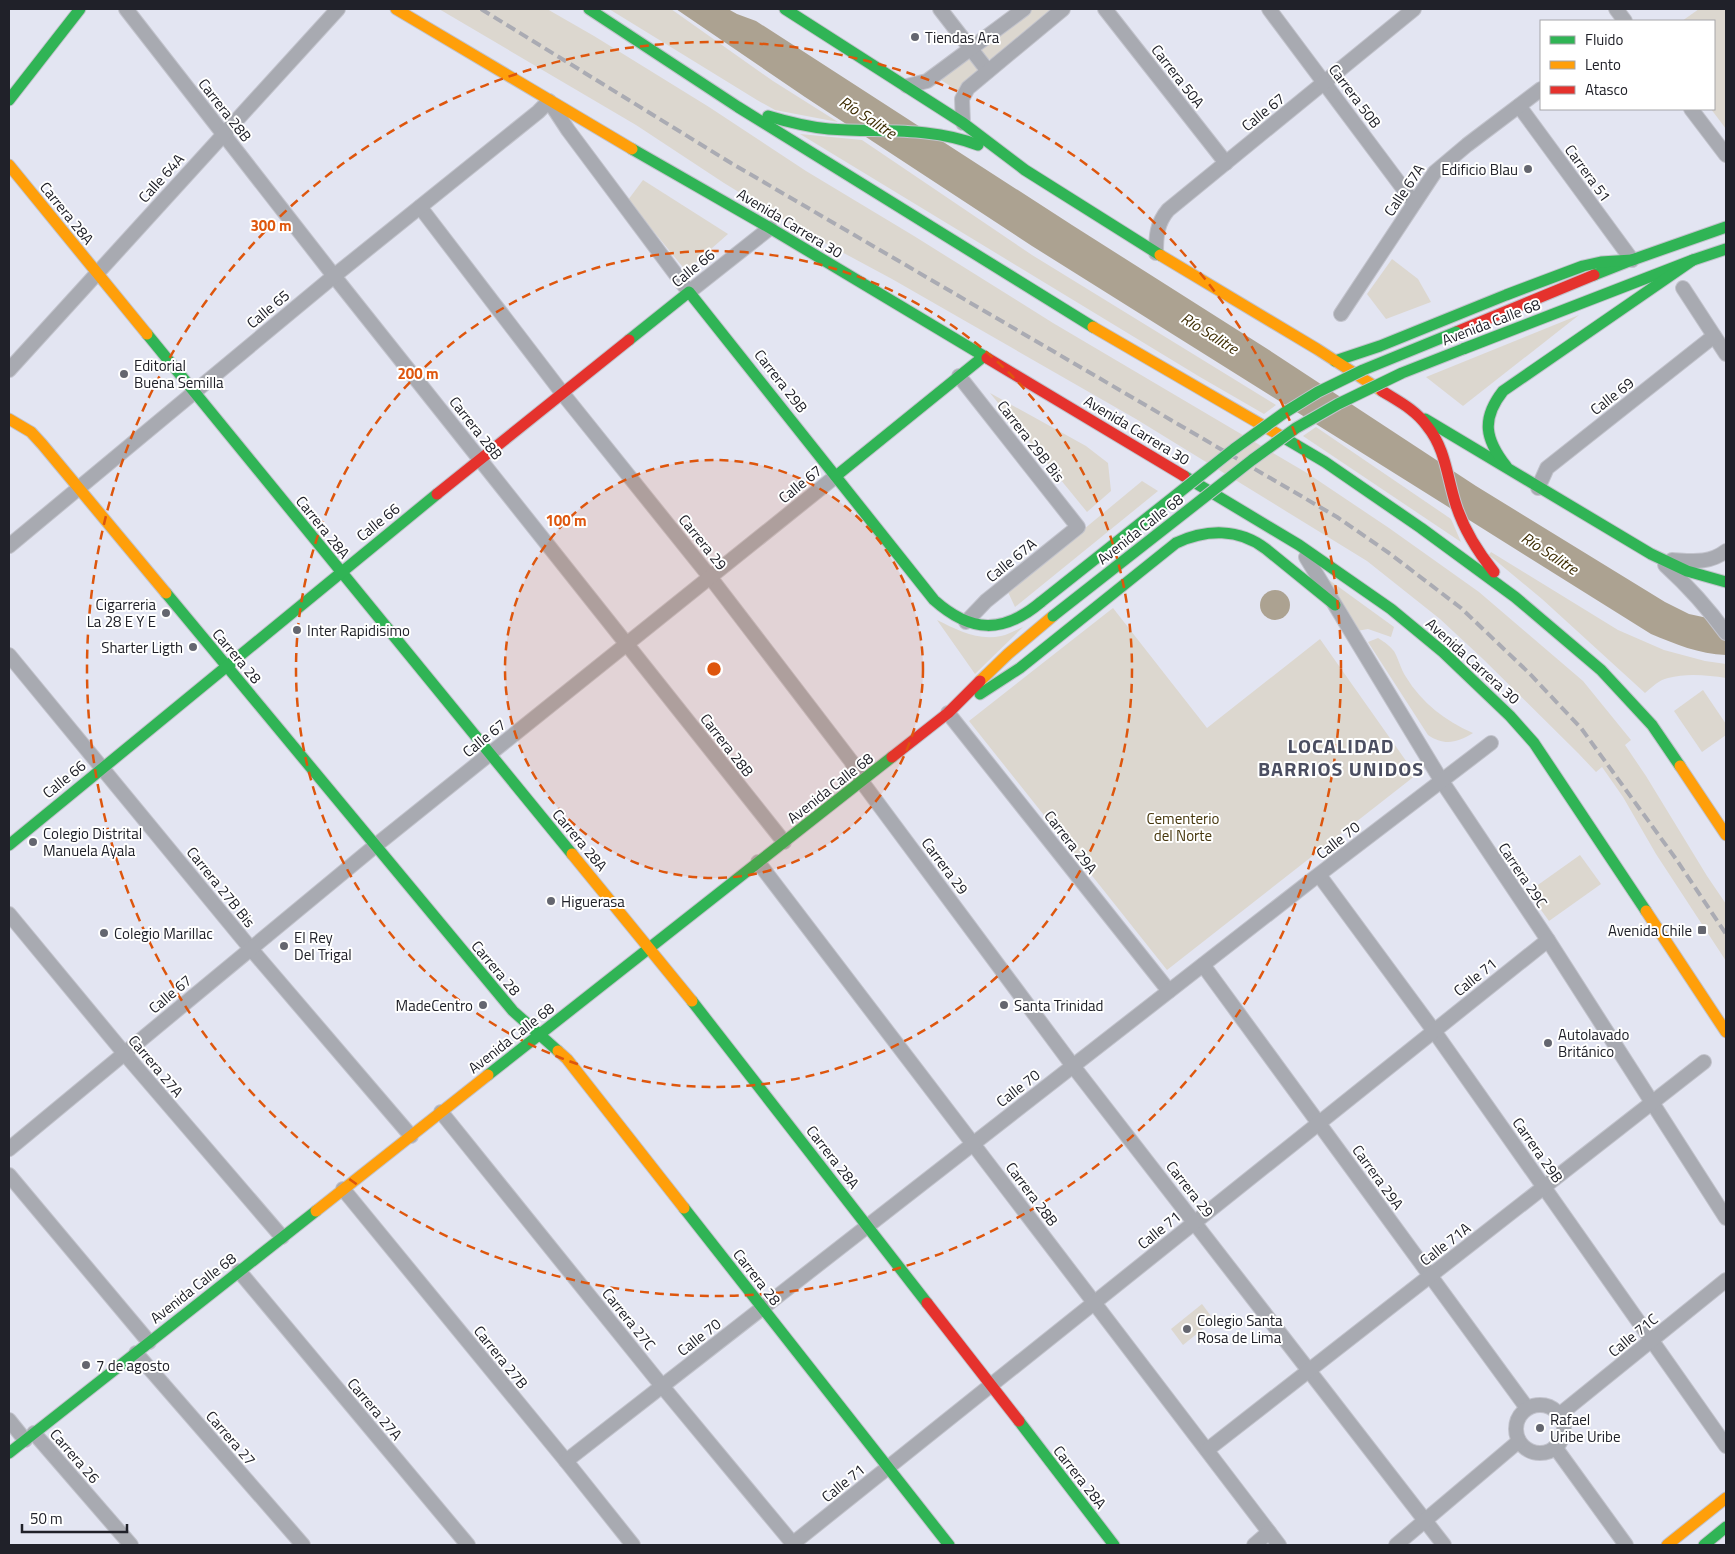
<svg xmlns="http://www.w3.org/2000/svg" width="1735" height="1554" font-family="'Titillium Web',sans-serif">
<rect width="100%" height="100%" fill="#e3e5f2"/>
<g fill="#dcd7cf">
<path d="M439 9H547L594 36 709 107 806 171 914 236 1053 323 1307 473 1389 528 1479 592 1583 681 1631 740 1625 745 1646 776 1707 876 1726 904V961L1656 854 1623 797 1602 767 1596 772 1578 753 1483 659 1440 619 1367 561 1136 419 892 279 799 229 724 183 636 125Z"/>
<path d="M609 9H671L773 81 838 122 775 110 757 100Z"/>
<path d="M1029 9H1057L993 59H986L980 53 981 49Z"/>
<path d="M1699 9H1726V129L1711 109H1714V21H1682Z"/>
<path d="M969 58 978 69 977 72 958 91 941 80 963 60Z"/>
<path d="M800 134 862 140 1032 255 1276 405 1264 414 1200 377Z"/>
<path d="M643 180 728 234 686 271 628 200Z"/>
<path d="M1392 259 1418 279 1431 302 1386 319 1367 294Z"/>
<path d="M1579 315 1463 406 1426 377Z"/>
<path d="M990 393 1086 446 1108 463 1111 491 1087 512Z"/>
<path d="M1316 427 1451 519 1461 542 1303 436Z"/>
<path d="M1142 481 1158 491 1015 607 1008 592Z"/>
<path d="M1491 552 1618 630 1664 650 1705 661 1726 664V678C1708 675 1686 673 1668 678 1659 680 1652 687 1645 693L1542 599 1489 555Z"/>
<path d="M1325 577 1394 627 1391 637 1368 629 1357 631Z"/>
<path d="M1113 608 1207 728 1320 639 1416 775 1167 970 969 721Z"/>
<path d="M937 620C957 630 978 641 1001 636 1008 635 1016 630 1023 627L975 674Z"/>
<path d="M1378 638C1383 641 1389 645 1393 650 1397 654 1401 670 1406 677 1422 703 1445 721 1473 733 1457 743 1444 746 1428 735L1368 642Z"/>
<path d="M1703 690 1726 724V735L1702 752 1674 711Z"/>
<path d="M1580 855 1601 884 1549 921 1528 892Z"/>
<path d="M1202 1304 1214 1320 1183 1345 1171 1329Z"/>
</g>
<g fill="#aca291">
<path d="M676 9H728L737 14 756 21 1072 225 1269 350 1476 486 1665 602 1689 614 1726 622V655C1699 654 1675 644 1651 634L1032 246 805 97Z"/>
<circle cx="1275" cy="605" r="15"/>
</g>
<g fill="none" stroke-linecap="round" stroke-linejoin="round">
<g stroke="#c2c3cc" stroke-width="16">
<g id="street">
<path d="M126 9 334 276 784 842"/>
<path d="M940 9 988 71"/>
<path d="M1105 9 1226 163"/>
<path d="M1269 9 1414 203"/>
<path d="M1616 9 1625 21"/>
<path d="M907 86 927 81 1024 9"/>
<path d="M1519 106 1632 260"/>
<path d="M1691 109 1726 155"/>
<path d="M963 123 962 99 968 88 1063 9"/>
<path d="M420 207 563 394 710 577 851 761 862 782 1073 1066 1444 1545"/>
<path d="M1156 253C1156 236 1157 223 1168 210L1414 9"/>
<path d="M1683 288 1726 354"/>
<path d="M1341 314 1435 172 1467 145 1541 89"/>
<path d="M9 370 338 9"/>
<path d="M959 376 1078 527 986 601 966 622"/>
<path d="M1538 488 1547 468 1714 336"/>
<path d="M9 546 334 276 538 112 549 101 568 130 689 292 770 228"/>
<path d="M1306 557 1441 780 1548 940 1726 1218"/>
<path d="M1672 560C1692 561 1709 564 1726 551"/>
<path d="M1665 565C1688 586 1708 608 1726 633"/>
<path d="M9 655 251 949 411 1136"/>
<path d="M948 713 1169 991"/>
<path d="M758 862 1279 1545"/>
<path d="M1319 875 1434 1031 1726 1446"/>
<path d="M9 914 124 1053 282 1237"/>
<path d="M1203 965 1527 1408"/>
<path d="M441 1112 662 1386 794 1545"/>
<path d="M9 1149 375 846 836 476"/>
<path d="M9 1175 149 1342"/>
<path d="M343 1189 566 1461 633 1545"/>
<path d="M239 1271 468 1545"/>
<path d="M136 1353 303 1545"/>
<circle cx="1540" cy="1429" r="24"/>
<path d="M1559 1415 1726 1280"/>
<path d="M9 1420 25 1440"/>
<path d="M34 1433 131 1545"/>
<path d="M1555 1447 1626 1545"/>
<path d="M1207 1450 1704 1062"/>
<path d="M566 1461 1313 879 1491 743"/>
<path d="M791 1545 1548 940"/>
<path d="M1254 1545 1269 1532"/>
<path d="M1396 1545 1519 1441"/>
</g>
</g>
<g stroke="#c2c3cc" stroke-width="13">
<g id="fast">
<path d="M589 9 738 107 1093 327"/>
<path d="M785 9 963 123 1025 170 1160 255"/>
<path d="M9 100 80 9"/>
<path d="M768 116C788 122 808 127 829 129 881 133 928 126 978 145"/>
<path d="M632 149 770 228 987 358"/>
<path d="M1594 275 1632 260 1726 227"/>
<path d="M147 334 572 854"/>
<path d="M629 340 689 292 934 600C971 633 1003 634 1041 602"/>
<path d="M1463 349 1693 260 1726 249"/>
<path d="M1335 361 1380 346 1506 295 1583 266 1601 262 1632 260"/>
<path d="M1425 419 1651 554 1687 571 1726 582"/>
<path d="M1281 436 1325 462 1421 528 1515 597 1601 670 1652 725 1680 766"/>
<path d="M1506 466C1485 439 1481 419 1503 391L1693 260"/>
<path d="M836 476 983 357"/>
<path d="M1184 476 1299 545 1391 609 1443 652 1510 716 1534 743 1646 911"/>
<path d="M166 593 513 1011 558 1051"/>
<path d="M980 694 1020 668 1176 543C1206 529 1239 528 1266 549L1335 605"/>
<path d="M9 845 437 494"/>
<path d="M692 1001 927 1303"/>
<path d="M488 1075 892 757"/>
<path d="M684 1208 949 1545"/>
<path d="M1019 1421 1114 1545"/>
<path d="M9 1453 316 1211"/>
<path d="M1704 1545 1726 1527"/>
</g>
</g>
<g stroke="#c2c3cc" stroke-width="13">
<g id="slow">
<path d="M396 9 632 149"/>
<path d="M9 165 147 334"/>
<path d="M1160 255 1317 349 1382 391"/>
<path d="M1093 327 1281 436"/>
<path d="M9 419 31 432 42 444 166 593"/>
<path d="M980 681 1008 654 1053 616"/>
<path d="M1680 766 1726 835"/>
<path d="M572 854 692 1001"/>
<path d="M1646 911 1726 1032"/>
<path d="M558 1051 567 1059 684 1208"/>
<path d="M316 1211 488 1075"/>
<path d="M1667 1545 1726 1498"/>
</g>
</g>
<g stroke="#c2c3cc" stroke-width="13">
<g id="jam">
<path d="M1456 332 1594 275"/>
<path d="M987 358 1184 476"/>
<path d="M1382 391C1398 401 1416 410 1427 426 1446 449 1447 478 1456 505 1464 530 1478 552 1494 572"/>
<path d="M437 494 629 340"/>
<path d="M892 757 948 713 980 681"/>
<path d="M927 1303 1019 1421"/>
</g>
</g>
<use href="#street" stroke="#a8aab1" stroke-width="14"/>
<use href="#fast" stroke="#30b455" stroke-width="11"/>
<use href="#slow" stroke="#ff9f0a" stroke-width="11"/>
<use href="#jam" stroke="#e5322d" stroke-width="11"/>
<path stroke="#aaabb3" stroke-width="4" stroke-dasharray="10 5" stroke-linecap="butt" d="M481 9 731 163 1337 517 1389 553 1461 608 1529 673 1581 728 1676 859 1726 934"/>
<g stroke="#c2c3cc" stroke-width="13" stroke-linecap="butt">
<g id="fast-bridge">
<path d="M1041 602 1234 449 1284 413 1318 392 1363 370 1456 332"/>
<path d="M1053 616 1252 460 1296 428 1338 404 1402 373 1463 349"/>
</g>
</g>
<use href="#fast-bridge" stroke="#30b455" stroke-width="11"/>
</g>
<circle cx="714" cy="669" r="209" fill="#de560d" fill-opacity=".12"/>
<g fill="none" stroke="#de560d" stroke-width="2.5" stroke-dasharray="9 6">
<circle cx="714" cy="669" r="209"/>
<circle cx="714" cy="669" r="418"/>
<circle cx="714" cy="669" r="627"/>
</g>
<g fill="#64666f" stroke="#fff" stroke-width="2">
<circle cx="915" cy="37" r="5"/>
<circle cx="1528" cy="169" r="5"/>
<circle cx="124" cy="374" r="5"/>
<circle cx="166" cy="613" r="5"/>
<circle cx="297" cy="630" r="5"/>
<circle cx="193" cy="647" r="5"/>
<circle cx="33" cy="842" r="5"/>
<circle cx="551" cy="901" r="5"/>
<rect x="1697" y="925" width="10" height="10" rx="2.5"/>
<circle cx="104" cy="933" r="5"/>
<circle cx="284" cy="946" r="5"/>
<circle cx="483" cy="1005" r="5"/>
<circle cx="1004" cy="1005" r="5"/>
<circle cx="1548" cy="1043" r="5"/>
<circle cx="1187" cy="1329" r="5"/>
<circle cx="86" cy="1365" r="5"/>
<circle cx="1540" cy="1428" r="5"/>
</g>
<g text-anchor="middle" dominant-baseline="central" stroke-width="4" stroke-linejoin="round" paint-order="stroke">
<g font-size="15" fill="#202129" stroke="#fff" text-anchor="start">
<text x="925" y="37">Tiendas Ara</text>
<text x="1518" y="169" text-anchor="end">Edificio Blau</text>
<text x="134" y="365">Editorial<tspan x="134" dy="17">Buena Semilla</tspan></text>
<text x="156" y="604" text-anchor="end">Cigarreria<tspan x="156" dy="17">La 28 E Y E</tspan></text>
<text x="307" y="630">Inter Rapidisimo</text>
<text x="183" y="647" text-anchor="end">Sharter Ligth</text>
<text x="43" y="833">Colegio Distrital<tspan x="43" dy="17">Manuela Ayala</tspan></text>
<text x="561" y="901">Higuerasa</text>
<text x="1692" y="930" text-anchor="end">Avenida Chile</text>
<text x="114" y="933">Colegio Marillac</text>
<text x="294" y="937">El Rey<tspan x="294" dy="17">Del Trigal</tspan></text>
<text x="473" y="1005" text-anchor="end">MadeCentro</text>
<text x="1014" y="1005">Santa Trinidad</text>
<text x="1558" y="1034">Autolavado<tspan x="1558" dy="17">Británico</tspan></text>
<text x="1197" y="1320">Colegio Santa<tspan x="1197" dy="17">Rosa de Lima</tspan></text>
<text x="96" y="1365">7 de agosto</text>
<text x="1550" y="1419">Rafael<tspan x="1550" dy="17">Uribe Uribe</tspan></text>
</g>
<g font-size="15" fill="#202129" stroke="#fff">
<text transform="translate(1178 76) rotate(52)">Carrera 50A</text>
<text transform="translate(1355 96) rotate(53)">Carrera 50B</text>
<text transform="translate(225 110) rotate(52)">Carrera 28B</text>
<text transform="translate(1263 112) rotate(-39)">Calle 67</text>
<text transform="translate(1588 173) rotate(54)">Carrera 51</text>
<text transform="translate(161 178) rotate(-48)">Calle 64A</text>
<text transform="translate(1404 190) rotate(-56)">Calle 67A</text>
<text transform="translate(67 213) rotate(51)">Carrera 28A</text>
<text transform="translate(790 223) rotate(31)">Avenida Carrera 30</text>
<text transform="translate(693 268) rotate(-39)">Calle 66</text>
<text transform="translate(268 309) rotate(-40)">Calle 65</text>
<text transform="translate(1491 322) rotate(-21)">Avenida Calle 68</text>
<text transform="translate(781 381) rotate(52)">Carrera 29B</text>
<text transform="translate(1612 396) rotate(-38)">Calle 69</text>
<text transform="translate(476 428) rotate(52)">Carrera 28B</text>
<text transform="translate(1137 430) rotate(31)">Avenida Carrera 30</text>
<text transform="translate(1031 441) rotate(52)">Carrera 29B Bis</text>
<text transform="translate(800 484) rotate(-39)">Calle 67</text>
<text transform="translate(378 522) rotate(-39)">Calle 66</text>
<text transform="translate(323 527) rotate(51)">Carrera 28A</text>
<text transform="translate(1140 529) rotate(-38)">Avenida Calle 68</text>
<text transform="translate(703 542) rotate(51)">Carrera 29</text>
<text transform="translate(1011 560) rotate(-39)">Calle 67A</text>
<text transform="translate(237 656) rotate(50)">Carrera 28</text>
<text transform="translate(1473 661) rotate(42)">Avenida Carrera 30</text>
<text transform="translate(484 738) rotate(-39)">Calle 67</text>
<text transform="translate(727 745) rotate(52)">Carrera 28B</text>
<text transform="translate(64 779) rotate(-39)">Calle 66</text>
<text transform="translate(830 788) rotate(-38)">Avenida Calle 68</text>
<text transform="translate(580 840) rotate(50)">Carrera 28A</text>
<text transform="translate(1338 840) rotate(-38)">Calle 70</text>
<text transform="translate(1071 842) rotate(52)">Carrera 29A</text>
<text transform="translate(945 866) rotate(53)">Carrera 29</text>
<text transform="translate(1523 875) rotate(56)">Carrera 29C</text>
<text transform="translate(221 887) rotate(51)">Carrera 27B Bis</text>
<text transform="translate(496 968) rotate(50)">Carrera 28</text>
<text transform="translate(1475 977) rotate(-39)">Calle 71</text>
<text transform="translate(170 994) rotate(-40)">Calle 67</text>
<text transform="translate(511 1038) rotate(-38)">Avenida Calle 68</text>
<text transform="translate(156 1066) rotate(50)">Carrera 27A</text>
<text transform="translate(1018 1088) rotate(-38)">Calle 70</text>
<text transform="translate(1538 1150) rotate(55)">Carrera 29B</text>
<text transform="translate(833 1157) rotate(52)">Carrera 28A</text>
<text transform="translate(1378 1177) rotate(54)">Carrera 29A</text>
<text transform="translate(1190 1189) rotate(52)">Carrera 29</text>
<text transform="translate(1032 1194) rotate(53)">Carrera 28B</text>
<text transform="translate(1159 1230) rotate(-39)">Calle 71</text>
<text transform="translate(1445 1244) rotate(-38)">Calle 71A</text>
<text transform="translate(757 1277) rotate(52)">Carrera 28</text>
<text transform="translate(193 1288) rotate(-38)">Avenida Calle 68</text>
<text transform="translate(629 1319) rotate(51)">Carrera 27C</text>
<text transform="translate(1633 1335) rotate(-39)">Calle 71C</text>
<text transform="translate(699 1337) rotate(-38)">Calle 70</text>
<text transform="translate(501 1357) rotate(51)">Carrera 27B</text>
<text transform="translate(375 1409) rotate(50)">Carrera 27A</text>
<text transform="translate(231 1438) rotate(49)">Carrera 27</text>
<text transform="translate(75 1456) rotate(49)">Carrera 26</text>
<text transform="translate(1080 1477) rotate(52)">Carrera 28A</text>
<text transform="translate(843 1483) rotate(-39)">Calle 71</text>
</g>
<g font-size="15" fill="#45350b" stroke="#fff">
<text x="1183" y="818">Cementerio<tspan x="1183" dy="17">del Norte</tspan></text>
</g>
<g font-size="16" font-style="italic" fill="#3e2d03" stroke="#fff">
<text transform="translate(868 117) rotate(33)">Río Salitre</text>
<text transform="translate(1210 333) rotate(32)">Río Salitre</text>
<text transform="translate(1550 553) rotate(33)">Río Salitre</text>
</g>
<g font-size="20" font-weight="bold" letter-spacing="1" fill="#4b4e61" stroke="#fff">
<text x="1341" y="745">LOCALIDAD<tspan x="1341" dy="23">BARRIOS UNIDOS</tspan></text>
</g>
</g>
<circle cx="714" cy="669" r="8" fill="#de560d" stroke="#fff" stroke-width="2.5"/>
<g font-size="15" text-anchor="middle" font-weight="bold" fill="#de560d" stroke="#fff" stroke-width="4" stroke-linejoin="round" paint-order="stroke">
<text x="271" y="231">300 m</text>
<text x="418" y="379">200 m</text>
<text x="566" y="526">100 m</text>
</g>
<rect width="1735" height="1554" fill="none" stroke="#202129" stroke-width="20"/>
<rect x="1540" y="20" width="175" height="90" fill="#ffffff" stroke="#a6a6a9"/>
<rect x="1550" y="36" width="25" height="8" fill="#30b455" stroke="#a6a6a9"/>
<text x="1585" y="45" font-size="15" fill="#202129">Fluido</text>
<rect x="1550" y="61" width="25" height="8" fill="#ff9f0a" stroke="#a6a6a9"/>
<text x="1585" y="70" font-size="15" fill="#202129">Lento</text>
<rect x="1550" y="86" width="25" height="8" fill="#e5322d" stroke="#a6a6a9"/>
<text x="1585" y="95" font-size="15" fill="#202129">Atasco</text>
<path d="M22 1524v8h105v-8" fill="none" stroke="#202129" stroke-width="2.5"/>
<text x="30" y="1524" font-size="15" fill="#202129" stroke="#ffffff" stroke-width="4" paint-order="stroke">50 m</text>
</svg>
